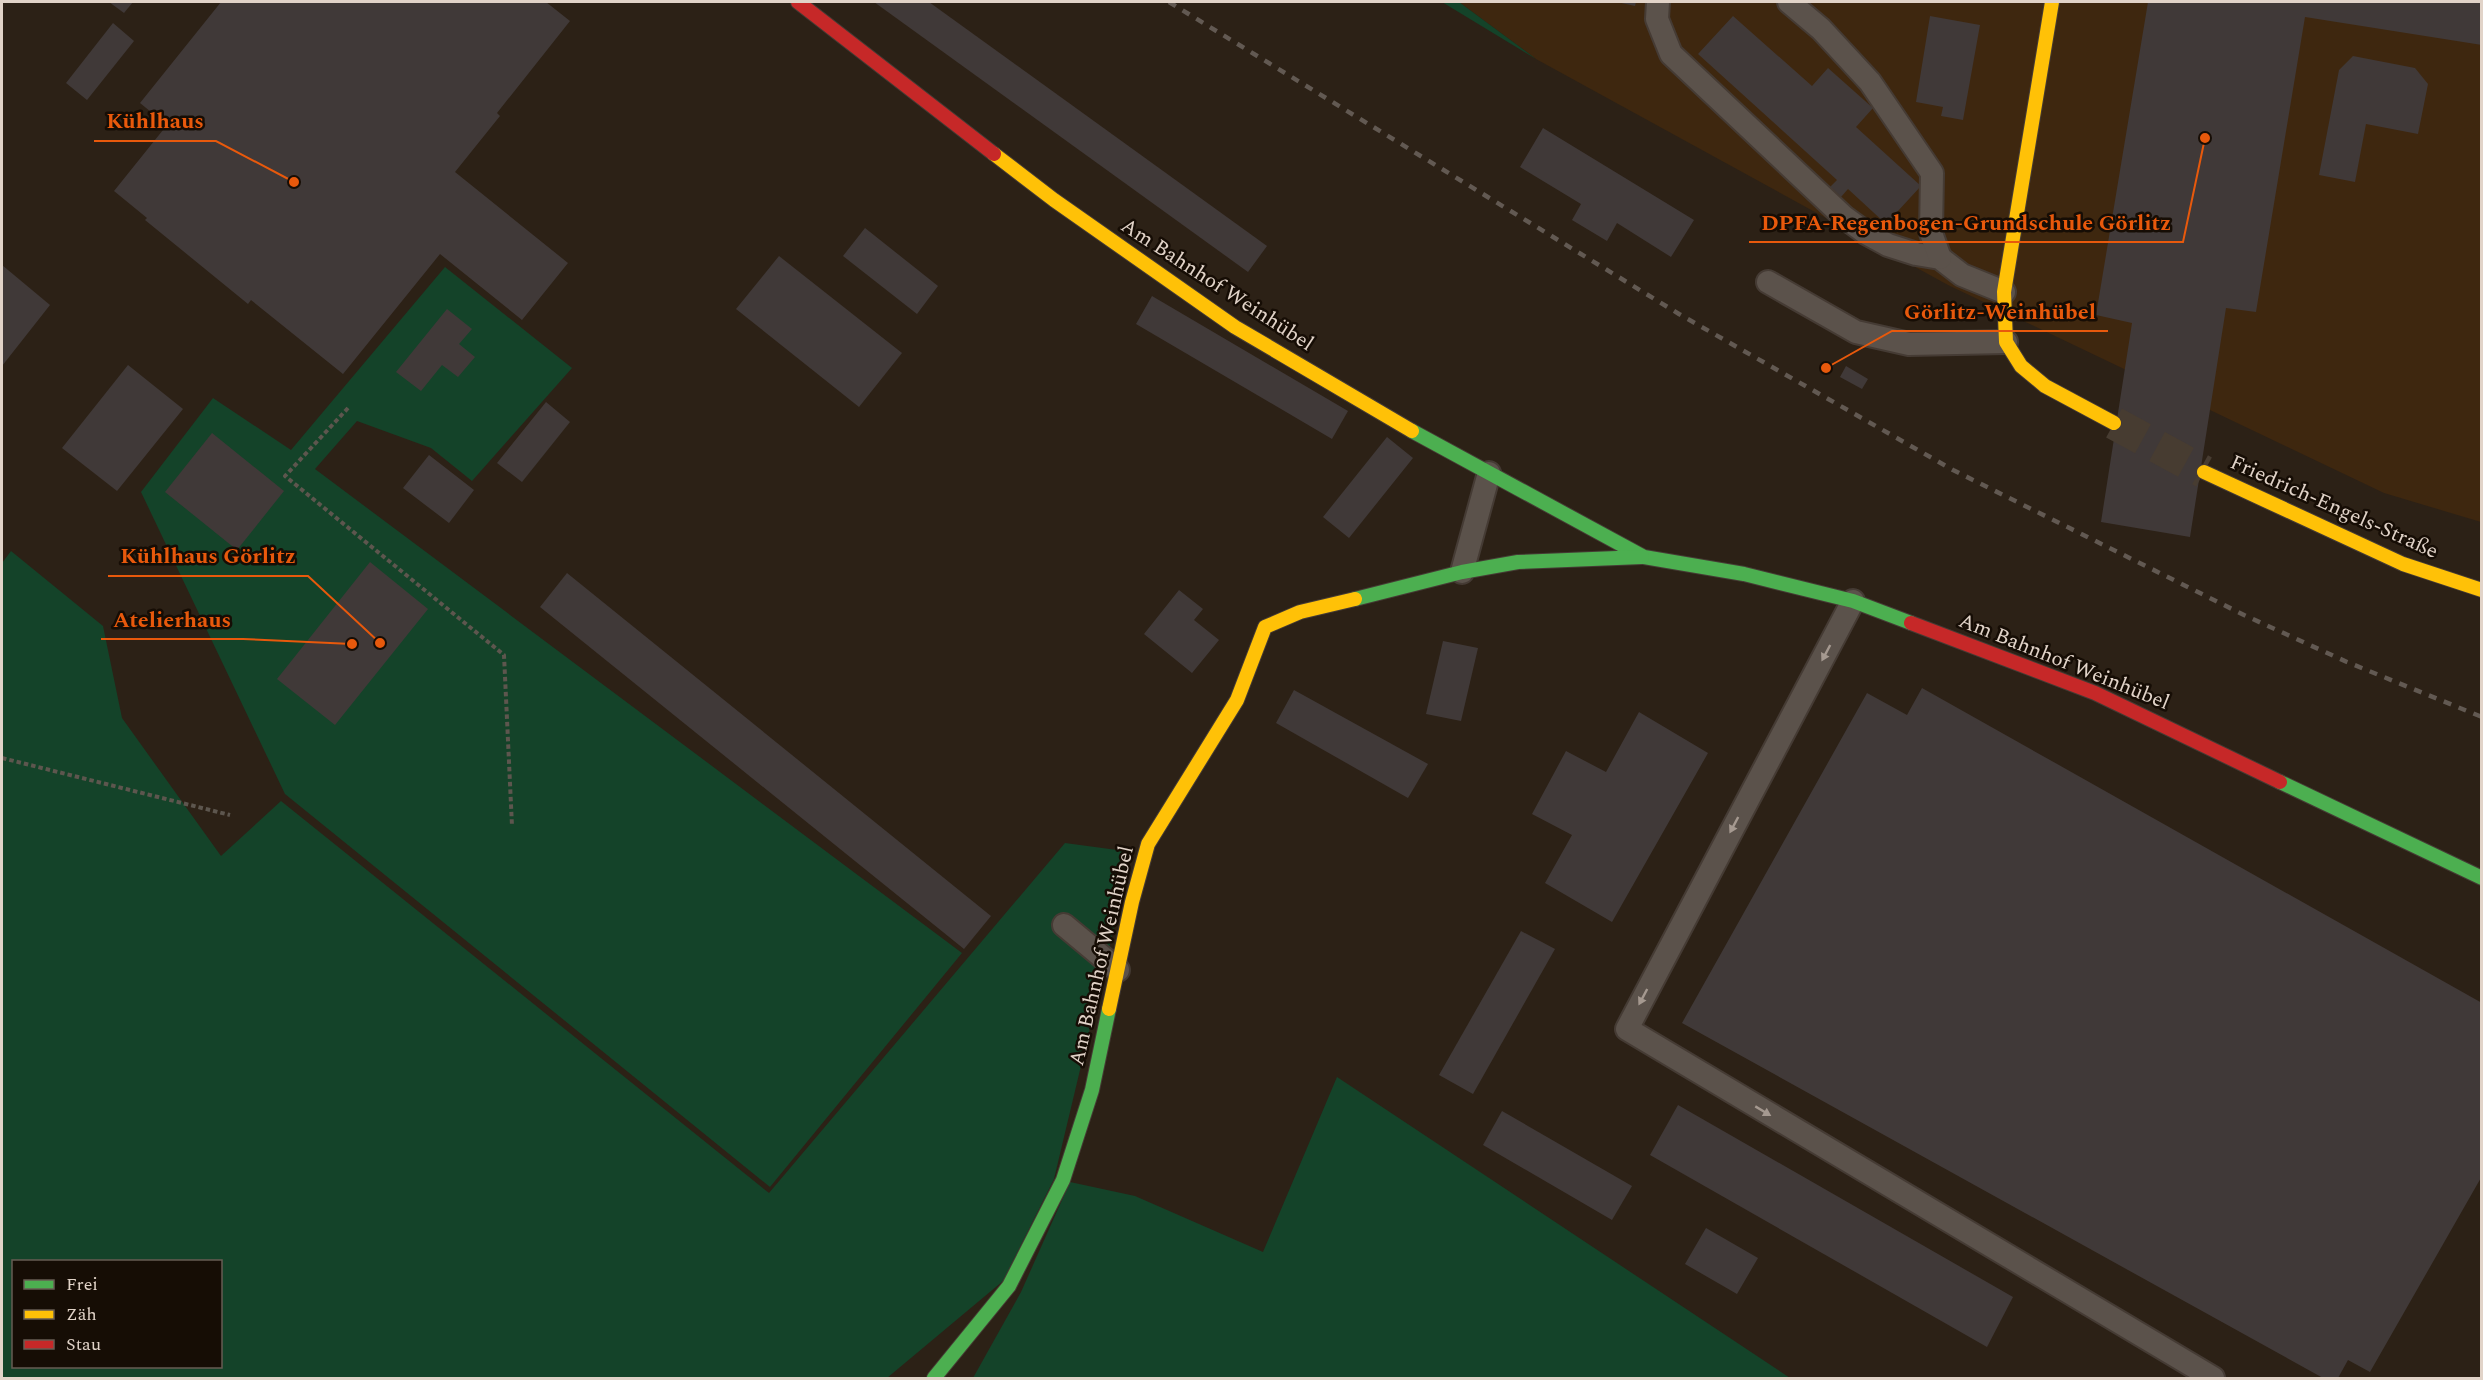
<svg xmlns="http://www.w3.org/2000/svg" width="2483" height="1380" font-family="Spectral,serif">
<rect width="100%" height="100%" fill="#2c2116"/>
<path fill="#3e270f" d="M1459 2H2481V522L2384 493 1948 285 1536 59Z"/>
<g fill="#144329" fill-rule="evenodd">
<path d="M1442 2H1459L1536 59Z"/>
<path d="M445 267 572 368 472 481 431 448 357 421 315 469 962 953 770 1187 285 794 141 492 213 398 291 450Z"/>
<path d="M11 551 103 626 122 718 221 856 281 801 769 1193 1065 843 1132 852 1054 1179 1003 1281 887 1378H2V563ZM14 1262H220V1366H14Z"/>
<path d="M1337 1077 1790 1378H973L1021 1292 1070 1182 1135 1196 1263 1252Z"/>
</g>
<g fill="#403938">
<path d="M109 2H133L124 13Z"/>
<path d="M221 2H546L570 21 497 113 500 116 455 172 568 263 522 320 440 254 343 374 251 300 248 304 145 220 147 218 114 191 167 125 140 103Z"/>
<path d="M874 2H929L1267 246 1248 272Z"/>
<path d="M1617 2H1636L1635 6Z"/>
<path d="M2148 2H2482V45L2305 17 2256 312 2226 308 2190 537 2101 522 2132 323 2096 315Z"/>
<path d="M1733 16 1812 86 1828 68 1873 108 1856 127 1921 186 1886 224 1848 189 1841 197 1830 187 1837 180 1698 54Z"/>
<path d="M1930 16 1980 25 1963 120 1941 116 1943 107 1916 102Z"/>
<path d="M113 23 134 41 87 100 66 83Z"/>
<path d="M2353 56 2415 68 2428 84 2418 134 2366 124 2355 182 2319 175 2339 70Z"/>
<path d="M1543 128 1694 220 1671 257 1617 223 1607 241 1572 220 1581 204 1520 167Z"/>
<path d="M865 228 938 286 917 314 843 256Z"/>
<path d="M779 256 902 353 859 407 736 309Z"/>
<path d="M2 265 50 305 2 366Z"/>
<path d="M1152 296 1348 411 1332 439 1136 324Z"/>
<path d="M447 309 472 329 459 344 475 357 458 377 442 365 421 391 396 372Z"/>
<path d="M128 365 183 409 117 491 62 448Z"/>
<path d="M1846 366 1868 379 1862 389 1840 377Z"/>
<path d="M546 402 570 422 522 482 497 463Z"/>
<path d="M212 433 284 491 237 550 165 492Z"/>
<path d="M1387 437 1413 458 1349 538 1323 517Z"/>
<path d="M429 455 474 490 449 523 403 488Z"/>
<path d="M370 562 428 609 335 725 277 679Z"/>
<path d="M567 573 991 916 964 949 540 607Z"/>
<path d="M1179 590 1203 609 1194 620 1219 640 1192 673 1144 634Z"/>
<path d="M1443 641 1478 648 1461 721 1426 714Z"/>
<path d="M1922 688 2482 1003V1176L2370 1372 2348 1360 2338 1378H2323L1682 1023 1867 693 1907 715Z"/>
<path d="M1294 690 1428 764 1408 798 1276 723Z"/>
<path d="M1639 712 1708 753 1612 922 1545 883 1572 835 1532 814 1566 751 1606 772Z"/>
<path d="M1521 931 1555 949 1473 1094 1439 1075Z"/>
<path d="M1678 1105 2013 1297 1987 1347 1650 1155Z"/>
<path d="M1502 1111 1632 1186 1612 1220 1483 1145Z"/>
<path d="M1706 1228 1758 1258 1737 1294 1685 1264Z"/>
</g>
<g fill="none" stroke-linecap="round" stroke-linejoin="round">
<path stroke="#473c31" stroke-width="33" stroke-dasharray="33 16" stroke-linecap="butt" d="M2114 423 2204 472"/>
<g stroke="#453b34" stroke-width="26">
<g id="lane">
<path d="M1658 2 1657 19 1671 54 1844 217 1866 233 1888 245 1916 254 1940 258 1962 275 2004 292"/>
<path d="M1789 2 1821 29 1870 82 1932 173 1931 233 1940 258"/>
<path d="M1768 282 1856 332 1909 344 2006 342"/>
<path d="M1462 572 1489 473"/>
<path d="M1853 601 1627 1029 2213 1378"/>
<path d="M1064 925 1118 970"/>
</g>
</g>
<g stroke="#453b34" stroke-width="16">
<g id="fast">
<path d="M1412 431 1644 557 1744 574 1853 601 1911 623"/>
<path d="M1355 599 1462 572 1518 562 1642 557"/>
<path d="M2280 782 2482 878"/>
<path d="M934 1378 1009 1286 1063 1180 1092 1090 1109 1009"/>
</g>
</g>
<g stroke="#453b34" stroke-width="16">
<g id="slow">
<path d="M2052 2 2004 292 2006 342 2021 366 2045 386 2114 423"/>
<path d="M994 154 1054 200 1235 327 1412 431"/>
<path d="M2204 472 2403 564 2482 590"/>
<path d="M1109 1009 1132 902 1148 844 1237 700 1265 627 1300 612 1355 599"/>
</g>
</g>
<g stroke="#453b34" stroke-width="16">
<g id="jam">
<path d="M798 2 994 154"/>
<path d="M1911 623 2095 693 2280 782"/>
</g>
</g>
<g stroke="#5d564e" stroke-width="4" stroke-dasharray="4.5 3" stroke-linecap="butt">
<path d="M348 408 285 476 504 655 512 826"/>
<path d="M2 758 230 815"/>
</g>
<use href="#lane" stroke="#5b524b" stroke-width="22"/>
<use href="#fast" stroke="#4caf50" stroke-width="14"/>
<use href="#slow" stroke="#ffc107" stroke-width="14"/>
<use href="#jam" stroke="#c62828" stroke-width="14"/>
<path stroke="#625952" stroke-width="4.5" stroke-dasharray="8 8" stroke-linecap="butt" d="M1169 2 1679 314 1953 470 2244 615 2347 662 2482 717"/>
</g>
<defs><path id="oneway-solid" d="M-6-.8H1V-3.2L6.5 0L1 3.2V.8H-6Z" transform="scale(1.5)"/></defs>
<g fill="#a59990">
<use href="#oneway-solid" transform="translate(1826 653) rotate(118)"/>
<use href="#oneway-solid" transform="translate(1734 825) rotate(118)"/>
<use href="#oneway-solid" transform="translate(1643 997) rotate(118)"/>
<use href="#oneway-solid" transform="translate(1763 1111) rotate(31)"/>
</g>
<g text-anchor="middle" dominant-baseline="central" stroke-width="5" stroke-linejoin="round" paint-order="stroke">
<g font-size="21" fill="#e1d3c8" stroke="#160d05">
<text transform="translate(1217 285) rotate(33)">Am Bahnhof Weinhübel</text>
<text transform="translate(2334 507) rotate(24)">Friedrich-Engels-Straße</text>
<text transform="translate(2064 662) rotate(22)">Am Bahnhof Weinhübel</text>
<text transform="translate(1102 956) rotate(-77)">Am Bahnhof Weinhübel</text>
</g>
</g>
<path fill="none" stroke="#e8590c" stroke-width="2" d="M294 182L216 141H94M2205 138L2183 242H1749M1826 368L1892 331H2108M380 643L308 576H108M352 644L243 639H101"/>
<g fill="#e8590c" stroke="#160d05" stroke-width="2">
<circle cx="294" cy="182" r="6"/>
<circle cx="2205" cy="138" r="6"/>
<circle cx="1826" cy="368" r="6"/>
<circle cx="380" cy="643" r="6"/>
<circle cx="352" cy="644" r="6"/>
</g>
<g font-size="22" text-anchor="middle" font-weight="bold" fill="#e8590c" stroke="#160d05" stroke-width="5" stroke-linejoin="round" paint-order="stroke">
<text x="155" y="128">Kühlhaus</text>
<text x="1966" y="230">DPFA-Regenbogen-Grundschule Görlitz</text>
<text x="2000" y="319">Görlitz-Weinhübel</text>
<text x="208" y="563">Kühlhaus Görlitz</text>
<text x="172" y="627">Atelierhaus</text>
</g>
<rect width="2483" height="1380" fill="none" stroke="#e1d3c8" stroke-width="6"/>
<rect x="12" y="1260" width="210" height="108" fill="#160d05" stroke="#675c53" stroke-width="1.5"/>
<rect x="24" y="1280" width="30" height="9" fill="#4caf50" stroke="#675c53" stroke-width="1.5"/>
<text x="66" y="1290" font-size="18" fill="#e1d3c8">Frei</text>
<rect x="24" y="1310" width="30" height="9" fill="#ffc107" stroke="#675c53" stroke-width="1.5"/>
<text x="66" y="1320" font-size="18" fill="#e1d3c8">Zäh</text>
<rect x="24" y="1340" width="30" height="9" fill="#c62828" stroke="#675c53" stroke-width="1.5"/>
<text x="66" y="1350" font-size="18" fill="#e1d3c8">Stau</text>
</svg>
